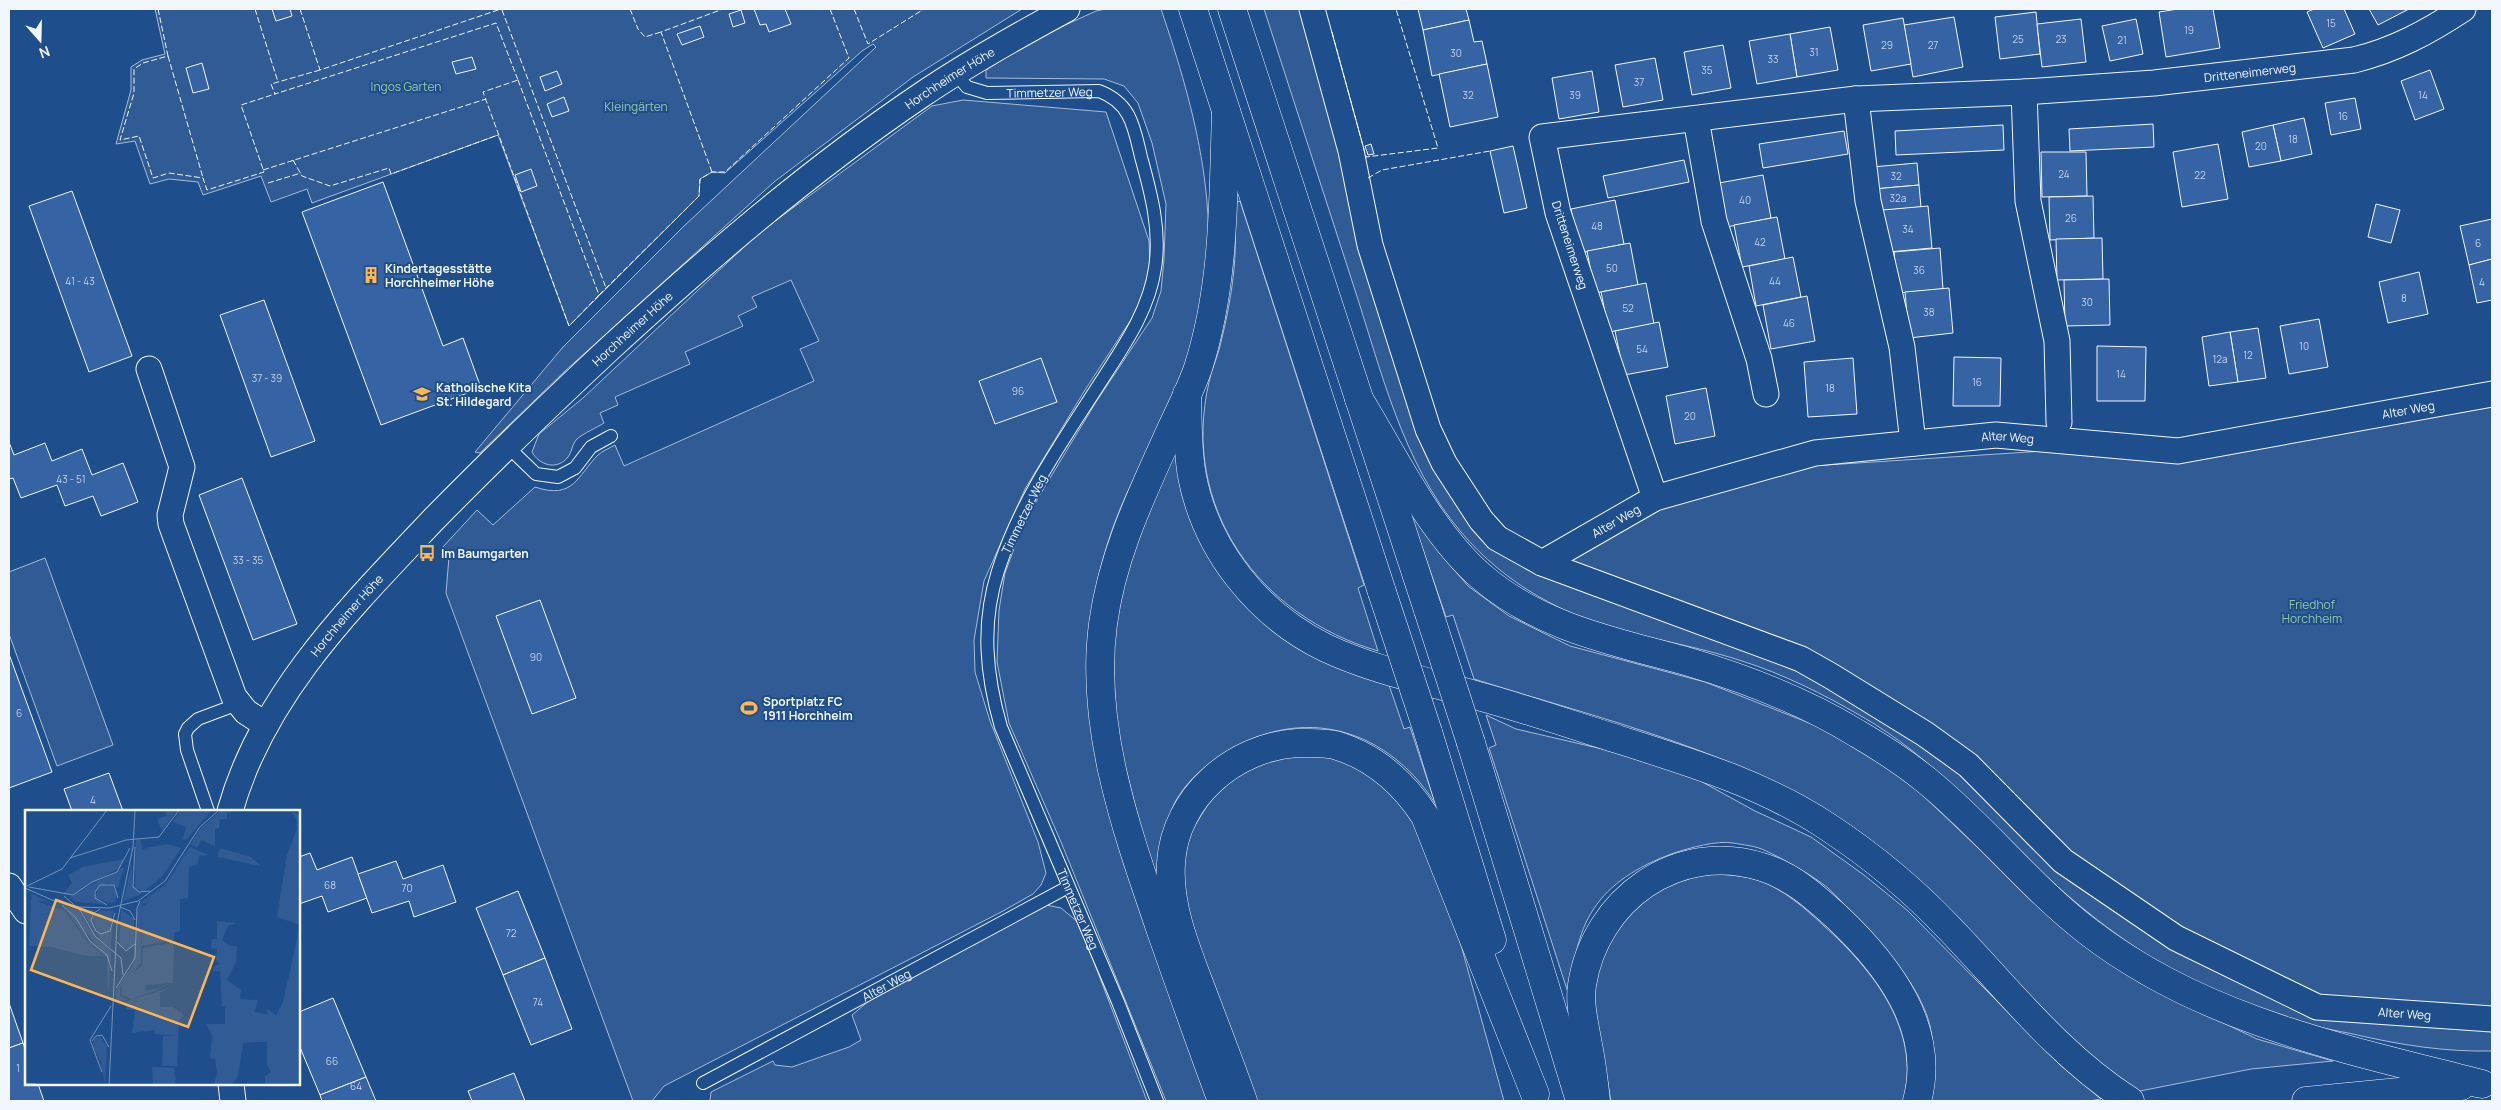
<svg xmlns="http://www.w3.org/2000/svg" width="2501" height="1110" font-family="Manrope,sans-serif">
<rect width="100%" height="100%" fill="#1f4e8c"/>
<g fill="#305b95" stroke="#a8bbd7">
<path d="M155 9H1022L913 77 774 182 565 371 480 453 475 452 563 347 684 226 876 47 873 44 862 51 725 173 712 172 700 179 699 196 569 326 498 135 312 203 307 189 271 202 261 176 203 195 198 182 169 179 150 184 135 141 116 144 131 90V67L142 60 165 54Z"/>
<path d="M1106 9H1161C1196 112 1225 220 1198 329 1183 386 1152 439 1127 493 1088 578 1080 664 1096 755L1215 1101H1166L1061 842 1009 723 997 662 999 610 1005 573 1018 538 1038 498 1096 402 1152 318 1161 291 1164 259 1166 204 1152 143 1138 103 1124 86 1104 79 986 78V70L1037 38 1096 11Z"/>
<path d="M1264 9H1302L1318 62 1363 255 1479 529 1801 667 1924 741 1985 795 2033 845 2315 1013 2492 1027V1051C2445 1052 2400 1045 2353 1034 2322 1028 2290 1021 2260 1011 2181 983 2107 933 2046 876 1986 820 1933 757 1861 716 1823 694 1783 674 1742 661 1705 649 1668 642 1631 633 1565 617 1505 584 1461 532 1402 463 1381 369 1353 284 1323 192 1294 101 1264 9Z"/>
<path d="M963 100 1106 112 1149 241 1150 268 1142 303 1085 390 1025 489 984 581 974 640 975 672 990 721 1038 842 1046 873 1041 885 1033 894 1003 911 664 1086 652 1101H633L446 593 449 557 441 549 477 510 493 525 535 487C574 500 577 476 598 455 602 451 610 448 615 445L624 466 814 381 800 349 819 341 791 280 752 297 757 307 738 316 743 326 685 352 690 364 615 397 618 405 600 413 604 423C596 428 584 433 577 439 572 444 572 452 568 457 557 471 539 465 532 452L539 434 583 398 760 232 932 106Z"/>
<path d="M1240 201 1364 585 1358 588 1378 651C1259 616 1180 508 1209 382 1211 371 1216 361 1219 350 1231 303 1240 252 1233 203Z"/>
<path d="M2492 395V1011L2318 999 2179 928 2068 854 1940 735 1562 561 1668 501 1811 466 2060 450H2178Z"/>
<path d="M1173 450 1178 452 1202 542 1389 685 1404 729 1410 727 1435 803C1383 723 1293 703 1215 760 1194 774 1173 796 1168 822L1161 889 1141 829 1117 734 1112 637 1135 535Z"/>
<path d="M1413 511 1438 551 1468 586 1509 616 1570 646 1705 682 1817 726 1861 750 1913 786 2065 931 2140 983 2257 1039 2333 1061 2251 1069 2130 1093C2075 1044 2026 990 1975 938 1937 899 1899 859 1854 828 1741 751 1603 720 1474 679L1453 615 1446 617 1410 512Z"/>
<path d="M45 558 113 745 57 766 9 634V572Z"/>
<path d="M1486 715 1516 729 1628 755 1695 778 1755 811 1811 837 1864 875 1907 910 2059 1064 2101 1099 2089 1101H1930C1934 1071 1937 1037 1924 1008 1909 973 1882 946 1856 918 1847 908 1838 897 1828 888 1815 877 1782 858 1766 851 1757 846 1744 845 1733 843 1718 840 1689 848 1674 853 1597 881 1571 923 1572 1005L1489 748 1496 745Z"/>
<path d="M1310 755 1332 757 1362 768 1413 814 1459 938 1504 1101H1251L1183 899 1185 847 1191 832 1213 796 1249 767 1288 757Z"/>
<path d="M1717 874C1730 875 1745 876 1758 880 1783 889 1805 908 1824 926 1873 970 1922 1031 1903 1101H1611L1592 993 1609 936 1640 899 1678 878Z"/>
<path d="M1041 904 1061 908 1079 923 1147 1101H710L711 1092 773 1061 775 1065 792 1067 849 1047 861 1040 852 1015 870 1000Z"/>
</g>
<g fill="#3563a3" stroke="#f2f6ff">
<path d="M272 9H290L292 16 276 21Z"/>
<path d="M754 9H785L791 24 769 32 766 24 760 25Z"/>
<path d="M1418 9H1466L1469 20 1423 30Z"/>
<path d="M2178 9H2213L2220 48 2166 57 2159 12Z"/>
<path d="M2314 9H2344L2355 34 2323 48 2307 12Z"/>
<path d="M2369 9H2409L2378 25Z"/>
<path d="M741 10 745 23 733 27 729 14Z"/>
<path d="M2036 12 2040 54 2000 59 1995 17Z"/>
<path d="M1954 17 1963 67 1913 77 1904 25Z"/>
<path d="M1903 18 1911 64 1871 71 1863 25Z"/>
<path d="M2081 19 2086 62 2042 67 2037 24Z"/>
<path d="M2136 19 2143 54 2110 61 2102 26Z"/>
<path d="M1469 20 1474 42 1482 41 1487 64 1432 76 1423 30Z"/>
<path d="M700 26 704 37 682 45 677 34Z"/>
<path d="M1830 27 1838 70 1797 77 1790 34Z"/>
<path d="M1790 34 1797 77 1757 84 1749 41Z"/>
<path d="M1723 45 1731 88 1692 95 1684 52Z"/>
<path d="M472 57 476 69 456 74 452 62Z"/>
<path d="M1655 58 1663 100 1623 107 1615 65Z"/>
<path d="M202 63 209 89 193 93 186 68Z"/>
<path d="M1487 64 1498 117 1450 127 1439 74Z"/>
<path d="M2430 70 2444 109 2415 120 2401 81Z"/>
<path d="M557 71 562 84 545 91 540 77Z"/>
<path d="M1592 71 1599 112 1559 119 1552 78Z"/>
<path d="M564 97 569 111 552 117 547 104Z"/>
<path d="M2355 98 2361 129 2331 135 2325 103Z"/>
<path d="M2304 118 2312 154 2281 161 2273 125Z"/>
<path d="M2153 124 2154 147 2070 151 2069 129Z"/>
<path d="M2003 125 2004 150 1896 155 1895 131Z"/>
<path d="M2273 125 2281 161 2249 167 2242 132Z"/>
<path d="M1844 131 1848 154 1763 168 1759 144Z"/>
<path d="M1371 144 1374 154 1368 155 1365 146Z"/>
<path d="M2218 144 2228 199 2182 207 2173 152Z"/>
<path d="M1513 146 1527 208 1504 213 1490 151Z"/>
<path d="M2041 152H2086L2087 196 2042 197Z"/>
<path d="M1684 160 1689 182 1608 198 1603 176Z"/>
<path d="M1917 163 1919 185 1874 189 1872 167Z"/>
<path d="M531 169 537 186 521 192 515 175Z"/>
<path d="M1763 175 1771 218 1727 227 1719 183Z"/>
<path d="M383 182 443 346 463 338 481 388 381 425 302 212Z"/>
<path d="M1919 185 1921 207 1876 211 1874 189Z"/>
<path d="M72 191 132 356 89 372 29 206Z"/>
<path d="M2093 196 2094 238 2050 240 2049 197Z"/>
<path d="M1615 200 1624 244 1580 253 1571 209Z"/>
<path d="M2376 204 2400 210 2391 243 2368 237Z"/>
<path d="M1928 206 1932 248 1888 252 1883 210Z"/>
<path d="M1777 217 1785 259 1742 267 1734 225Z"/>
<path d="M2492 219V259L2469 265 2460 226Z"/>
<path d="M2102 238 2103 279 2057 280 2056 239Z"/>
<path d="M1630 243 1638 285 1595 293 1587 251Z"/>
<path d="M1940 248 1943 289 1898 293 1894 252Z"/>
<path d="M1793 257 1801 297 1756 306 1749 266Z"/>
<path d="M2492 259V300L2477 303 2469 265Z"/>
<path d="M2419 272 2428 314 2388 323 2379 282Z"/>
<path d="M2109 279 2110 325 2065 326 2064 280Z"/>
<path d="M1646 283 1654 324 1609 332 1601 292Z"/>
<path d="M1949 288 1953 333 1909 338 1905 292Z"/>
<path d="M1807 296 1815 341 1771 349 1763 305Z"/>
<path d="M264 300 315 441 271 457 220 315Z"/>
<path d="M2319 319 2328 367 2289 374 2280 326Z"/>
<path d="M1659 322 1668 367 1624 375 1615 331Z"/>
<path d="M2258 328 2266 378 2238 382 2230 332Z"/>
<path d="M2230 332 2238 382 2209 386 2202 337Z"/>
<path d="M2097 346 2146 347 2145 401H2097Z"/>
<path d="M1954 357 2001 358 2000 406H1953Z"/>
<path d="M1041 358 1057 402 995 424 979 381Z"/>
<path d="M1853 358 1857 414 1808 417 1804 362Z"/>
<path d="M1706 388 1715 436 1675 444 1666 396Z"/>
<path d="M9 442 14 455 45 443 52 461 82 449 92 475 123 463 138 502 101 516 93 496 65 506 57 485 21 498 13 478 9 479Z"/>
<path d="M242 478 297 624 253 640 199 495Z"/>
<path d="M540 600 576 698 532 714 496 616Z"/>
<path d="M9 654 52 772 9 788Z"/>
<path d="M109 773 123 811H72L64 789Z"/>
<path d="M310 853 317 870 352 857 367 898 328 912 322 896 299 904V857Z"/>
<path d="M396 861 403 879 443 865 456 902 414 917 409 901 372 913 358 874Z"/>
<path d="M518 891 545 958 503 975 476 908Z"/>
<path d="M545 958 572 1029 531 1045 503 975Z"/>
<path d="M333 998 366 1077 320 1095 299 1045V1012Z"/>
<path d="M9 1003 23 1043 9 1048Z"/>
<path d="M23 1043 26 1051V1084H38L44 1101H9V1048Z"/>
<path d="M514 1073 525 1101H472L468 1091Z"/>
<path d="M366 1077 376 1101H322L320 1095Z"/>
</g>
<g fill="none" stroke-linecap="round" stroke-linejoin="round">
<g stroke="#f2f6ff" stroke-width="14">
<g id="service">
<path id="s1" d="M955 73 967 87 987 93 1099 91C1131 103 1134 127 1141 157 1151 193 1161 230 1155 268 1149 311 1123 347 1100 383 1062 442 1019 503 998 571 981 624 986 675 1001 727L1118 1002 1157 1101"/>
<path d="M506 445 536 474 558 477 575 468 591 447 611 436"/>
<path d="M208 811 187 750 185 734 188 728 198 719 238 704"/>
<path id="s2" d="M703 1083 1068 887"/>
</g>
</g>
<g stroke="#f2f6ff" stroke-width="27">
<g id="minor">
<path id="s3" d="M1312 9 1351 151 1370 245 1428 429 1444 463 1481 520 1497 538 1542 563 1801 659 1831 676 1925 734 1968 765 2063 861 2176 938 2317 1007 2492 1019"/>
<path d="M2024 92 2028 201 2057 341 2059 422"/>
<path d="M1856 99 1868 201 1902 347 1913 443"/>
<path d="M1696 119 1714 221 1759 359 1766 394"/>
<path d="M149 369 182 467 170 515 171 524 234 697 246 712 266 725"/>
<path id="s4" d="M1655 498 1558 213 1542 137 1856 99 2024 92 2154 83 2354 60C2395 50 2428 32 2463 9"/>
<path id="s5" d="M1542 563 1655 498 1815 453 1996 435 2178 451 2492 394"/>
<path id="s6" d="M230 811C263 693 352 606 434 519 491 461 549 405 608 350 706 260 809 171 920 96 967 64 1017 36 1067 9"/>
<path d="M9 886 26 911"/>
<path d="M231 1084 233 1101"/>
</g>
</g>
<g stroke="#f2f6ff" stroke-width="29">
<g id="trunk">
<path d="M1193 9 1382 592"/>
<path d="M1232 9 1428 610"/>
<path d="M1187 394C1188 421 1187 449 1192 476 1206 550 1258 615 1326 648 1375 671 1431 682 1482 697 1529 710 1575 726 1620 740 1693 763 1765 785 1828 827 1872 856 1913 890 1949 928 2007 988 2059 1056 2130 1101"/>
<path d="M1359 399C1394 456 1431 534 1483 578 1542 628 1617 642 1689 662 1747 679 1806 702 1858 734 1882 748 1905 763 1926 780 1984 827 2031 888 2090 933 2205 1021 2346 1049 2482 1084"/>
<path d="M1428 732 1492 940"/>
<path d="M1471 743 1580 1101"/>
<path d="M1222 1101C1201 1045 1181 988 1161 931 1128 834 1089 728 1103 624 1112 556 1141 496 1169 434 1179 412 1190 391 1198 368 1225 284 1223 199 1226 112"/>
<path d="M1243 1101C1230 1064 1216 1028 1202 991 1187 951 1168 907 1171 863 1175 797 1234 747 1297 743 1309 743 1323 742 1335 745 1375 757 1403 782 1425 816L1535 1094"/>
<path d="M1596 1101C1594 1083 1592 1064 1588 1045 1585 1026 1579 1005 1582 985 1595 900 1677 840 1762 867 1792 876 1815 897 1837 917 1887 964 1937 1028 1917 1101"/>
<path d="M2306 1101 2461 1086"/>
</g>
</g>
<use href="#service" stroke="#1f4e8c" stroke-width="12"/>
<use href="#minor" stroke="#1f4e8c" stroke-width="25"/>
<use href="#trunk" stroke="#1f4e8c" stroke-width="28"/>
<g stroke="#f2f6ff" stroke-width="29" stroke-linecap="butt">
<g id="trunk-bridge">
<path d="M1382 592 1428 732"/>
<path d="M1428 610 1471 743"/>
</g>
</g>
<use href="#trunk-bridge" stroke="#1f4e8c" stroke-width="28"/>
<g stroke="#f2f6ff" stroke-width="1" stroke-dasharray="6 2.5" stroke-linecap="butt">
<path d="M158 9 168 56 143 63 134 69V93L120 140 139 136 153 178 169 173 203 178 207 190 264 172 241 105 275 94"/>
<path d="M255 9 278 82"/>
<path d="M300 9 320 70 501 9"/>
<path d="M630 9 638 29 645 37 661 32"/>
<path d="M854 9 868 44 924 9"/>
<path d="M502 10 606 288"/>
<path d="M1332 32 1366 157 1438 148 1396 9"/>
<path d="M168 56 203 178"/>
<path d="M320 70 271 84 275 94 496 23 518 80"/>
<path d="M518 80 599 295 569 326 483 92Z"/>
<path d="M293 160 302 176 330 186 389 168 391 174 498 135"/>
<path d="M263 170 486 99"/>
<path d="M712 172 661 32 723 9"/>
<path d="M1368 178 1382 170 1490 151"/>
<path d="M268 183 301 173"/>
<path d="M599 295 699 196 700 179 712 172H725L849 58 830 9"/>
</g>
</g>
<defs>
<g id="building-bare" transform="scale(1.35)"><path d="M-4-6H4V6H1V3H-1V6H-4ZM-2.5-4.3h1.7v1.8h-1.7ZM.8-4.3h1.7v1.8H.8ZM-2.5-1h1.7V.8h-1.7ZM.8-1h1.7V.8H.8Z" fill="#ffb74d" stroke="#1f4e8c" stroke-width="2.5" paint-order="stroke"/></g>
<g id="school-bare" transform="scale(1.35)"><path d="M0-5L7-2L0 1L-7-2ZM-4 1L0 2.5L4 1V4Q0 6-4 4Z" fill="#ffb74d" stroke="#1f4e8c" stroke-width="2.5" paint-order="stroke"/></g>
<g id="bus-bare" transform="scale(1.35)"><path d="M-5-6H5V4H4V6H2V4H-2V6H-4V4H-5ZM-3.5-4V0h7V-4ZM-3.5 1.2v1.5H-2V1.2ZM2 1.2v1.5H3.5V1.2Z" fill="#ffb74d" stroke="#1f4e8c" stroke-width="2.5" paint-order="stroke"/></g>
<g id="stadium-bare" transform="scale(1.35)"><path d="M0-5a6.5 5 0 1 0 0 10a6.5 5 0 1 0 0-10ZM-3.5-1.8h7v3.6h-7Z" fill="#ffb74d" stroke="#1f4e8c" stroke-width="2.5" paint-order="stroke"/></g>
</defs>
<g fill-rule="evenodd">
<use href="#building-bare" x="371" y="275"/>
<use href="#school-bare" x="422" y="394"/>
<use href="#bus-bare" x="427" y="553"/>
<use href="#stadium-bare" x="749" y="708"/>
</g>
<g text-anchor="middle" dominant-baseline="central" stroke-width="4" stroke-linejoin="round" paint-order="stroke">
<g font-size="10" fill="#c3d1e8">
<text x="2331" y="23">15</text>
<text x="2189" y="30">19</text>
<text x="2018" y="39">25</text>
<text x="2061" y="39">23</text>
<text x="2122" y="40">21</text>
<text x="1887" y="45">29</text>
<text x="1933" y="45">27</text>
<text x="1814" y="52">31</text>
<text x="1456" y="53">30</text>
<text x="1773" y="59">33</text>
<text x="1707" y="70">35</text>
<text x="1639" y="82">37</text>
<text x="1468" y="95">32</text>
<text x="1575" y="95">39</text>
<text x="2423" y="95">14</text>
<text x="2343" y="116">16</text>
<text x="2293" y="139">18</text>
<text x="2261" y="146">20</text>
<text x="2064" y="174">24</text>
<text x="2200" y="175">22</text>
<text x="1896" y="176">32</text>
<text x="1898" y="198">32a</text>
<text x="1745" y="200">40</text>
<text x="2071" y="218">26</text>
<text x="1597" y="226">48</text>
<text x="1908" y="229">34</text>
<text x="1760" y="242">42</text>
<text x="2478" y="243">6</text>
<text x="1612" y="268">50</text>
<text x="1919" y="270">36</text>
<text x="80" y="281">41 - 43</text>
<text x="1775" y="281">44</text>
<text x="2482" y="282">4</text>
<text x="2404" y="298">8</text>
<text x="2087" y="302">30</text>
<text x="1628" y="308">52</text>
<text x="1929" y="312">38</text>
<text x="1789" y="323">46</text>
<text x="2304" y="346">10</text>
<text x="1642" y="349">54</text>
<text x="2248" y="355">12</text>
<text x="2220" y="359">12a</text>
<text x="2121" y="374">14</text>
<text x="267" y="378">37 - 39</text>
<text x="1977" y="382">16</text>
<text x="1830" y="388">18</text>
<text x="1018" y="391">96</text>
<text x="1690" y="416">20</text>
<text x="71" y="479">43 - 51</text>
<text x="248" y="560">33 - 35</text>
<text x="536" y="657">90</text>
<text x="19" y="713">6</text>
<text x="93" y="800">4</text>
<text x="330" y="885">68</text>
<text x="407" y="888">70</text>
<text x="511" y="933">72</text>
<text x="538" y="1002">74</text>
<text x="332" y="1061">66</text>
<text x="18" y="1068">1</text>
<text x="356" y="1086">64</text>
</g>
<g font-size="12" fill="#f2f6ff" stroke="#1f4e8c">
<text stroke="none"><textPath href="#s4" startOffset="1090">Dritteneimerweg</textPath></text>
<text stroke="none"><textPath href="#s6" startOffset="1040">Horchheimer Höhe</textPath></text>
<text stroke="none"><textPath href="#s1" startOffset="102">Timmetzer Weg</textPath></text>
<text transform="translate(1570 245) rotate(72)">Dritteneimerweg</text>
<text stroke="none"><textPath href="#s6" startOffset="635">Horchheimer Höhe</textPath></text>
<text stroke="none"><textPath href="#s5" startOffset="895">Alter Weg</textPath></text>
<text stroke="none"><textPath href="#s5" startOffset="490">Alter Weg</textPath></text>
<text transform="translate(1024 514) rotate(-64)">Timmetzer Weg</text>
<text stroke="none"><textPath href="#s5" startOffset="85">Alter Weg</textPath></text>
<text stroke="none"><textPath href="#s6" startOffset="230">Horchheimer Höhe</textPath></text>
<text stroke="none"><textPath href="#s1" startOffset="1046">Timmetzer Weg</textPath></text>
<text stroke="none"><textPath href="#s2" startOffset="208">Alter Weg</textPath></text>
<text stroke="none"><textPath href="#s3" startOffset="1608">Alter Weg</textPath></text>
</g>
<g font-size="12" fill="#97c8a6" stroke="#1f4e8c">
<text x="406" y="86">Ingos Garten</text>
<text x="636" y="106">Kleingärten</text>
<text x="2312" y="604">Friedhof<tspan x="2312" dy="14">Horchheim</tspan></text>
</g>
<g font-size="12" font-weight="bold" fill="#f2f6ff" stroke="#1f4e8c" text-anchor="start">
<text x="385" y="268">Kindertagesstätte<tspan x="385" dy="14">Horchheimer Höhe</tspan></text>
<text x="436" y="387">Katholische Kita<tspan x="436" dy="14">St. Hildegard</tspan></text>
<text x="441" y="553">Im Baumgarten</text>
<text x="763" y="701">Sportplatz FC<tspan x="763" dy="14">1911 Horchheim</tspan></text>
</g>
</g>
<g transform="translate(25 810)">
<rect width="275" height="275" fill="#1f4e8c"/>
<path d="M140 0H152L137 21 132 9 141 6ZM155 0H187L161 30 158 29 161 17 148 12ZM196 0H206V3H202V9H195L194 18 190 19V36L176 30 172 38 166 34 174 20ZM266 2 275 4V275H240V266L246 262 242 255V232H234L218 233 213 266 207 275H189L192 262 190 249 185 248 187 225 181 214H200V197L197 196 195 161H188V157L195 154 191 151 192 139 186 138 187 129H192V111L212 113 203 116 197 130 205 136H212L211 152 202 170 216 180 215 189 233 190 230 202 242 204 243 199 251 205 258 192 275 115 252 107 262 45 272 19 271 8ZM111 30H116L117 39 142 34 156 38 137 67 118 82 110 78ZM165 37 184 45 174 46 173 54 164 57 163 88 155 89V121L149 123V130L117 136V97L124 92 117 94 116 153 95 178V186L103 190 91 191V180L108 154 112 100 116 92 141 74ZM195 38 226 47 236 56 192 47ZM98 49 94 58 49 84H38L47 73 43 65 58 57ZM107 54V74L117 84 98 91ZM99 57 93 78 83 73 69 82 77 94 51 92 44 87ZM78 75H88L92 82 90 92 83 93 71 87 73 78ZM5 83 44 102 52 110 63 129 82 146 85 157 83 191 82 148 65 134 41 100 19 91H8ZM6 89 40 101 63 133 78 146H60L26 137 4 136ZM41 97 54 100 63 118 86 141V153ZM96 99 109 109 110 132 105 139 94 137ZM56 100H70L66 107 72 123 87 118 86 138 75 129ZM89 100 84 121 73 122 67 108 74 101ZM149 132 148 173 121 175 120 181 140 177 107 189 96 185 98 172 117 155 118 138ZM144 178 135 183V197H148L159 205 154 210 152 256H137L138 226H151L130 224V220L107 223 110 200H101V196L92 194ZM75 226 82 236 80 275 76 252 68 237 69 229ZM127 257 149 258 151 275H128Z" fill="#305b95"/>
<path fill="none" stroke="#7391ba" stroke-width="1" d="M110 37 108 77 114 82 125 81M45 48 101 30 134 27 154 0M2 76 37 59 82 0M4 77 48 85 67 72 92 62 105 38M0 78 27 90 55 97 84 98 113 91 140 71 174 18 194 0M39 86 55 100 70 126 96 148 98 165M37 95 51 108 65 131 82 145 87 161M82 95 70 88V82L75 75H89L93 88M95 97 105 101 110 110M75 99 69 103 66 110 71 121 76 124 85 121 90 103M92 132 101 141 110 134M91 178 110 148 112 98 115 91M67 231 71 226 77 225 84 237M77 262 65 230 86 196M0 273 21 275M84 275 92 113 108 37 110 0"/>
<path fill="#ffb74d" fill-opacity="0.15" stroke="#ffb74d" stroke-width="2.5" d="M31 90 189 147 163 217 6 160Z"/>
<rect width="275" height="275" fill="none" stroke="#f2f6ff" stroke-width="2.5"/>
</g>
<rect width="2501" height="1110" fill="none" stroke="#f2f6ff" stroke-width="20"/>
<g transform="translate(40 40) rotate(160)" stroke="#1f4e8c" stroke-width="4" paint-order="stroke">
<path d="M0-4L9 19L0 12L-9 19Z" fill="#f2f6ff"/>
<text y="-8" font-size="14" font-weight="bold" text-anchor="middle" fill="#f2f6ff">N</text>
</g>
</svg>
